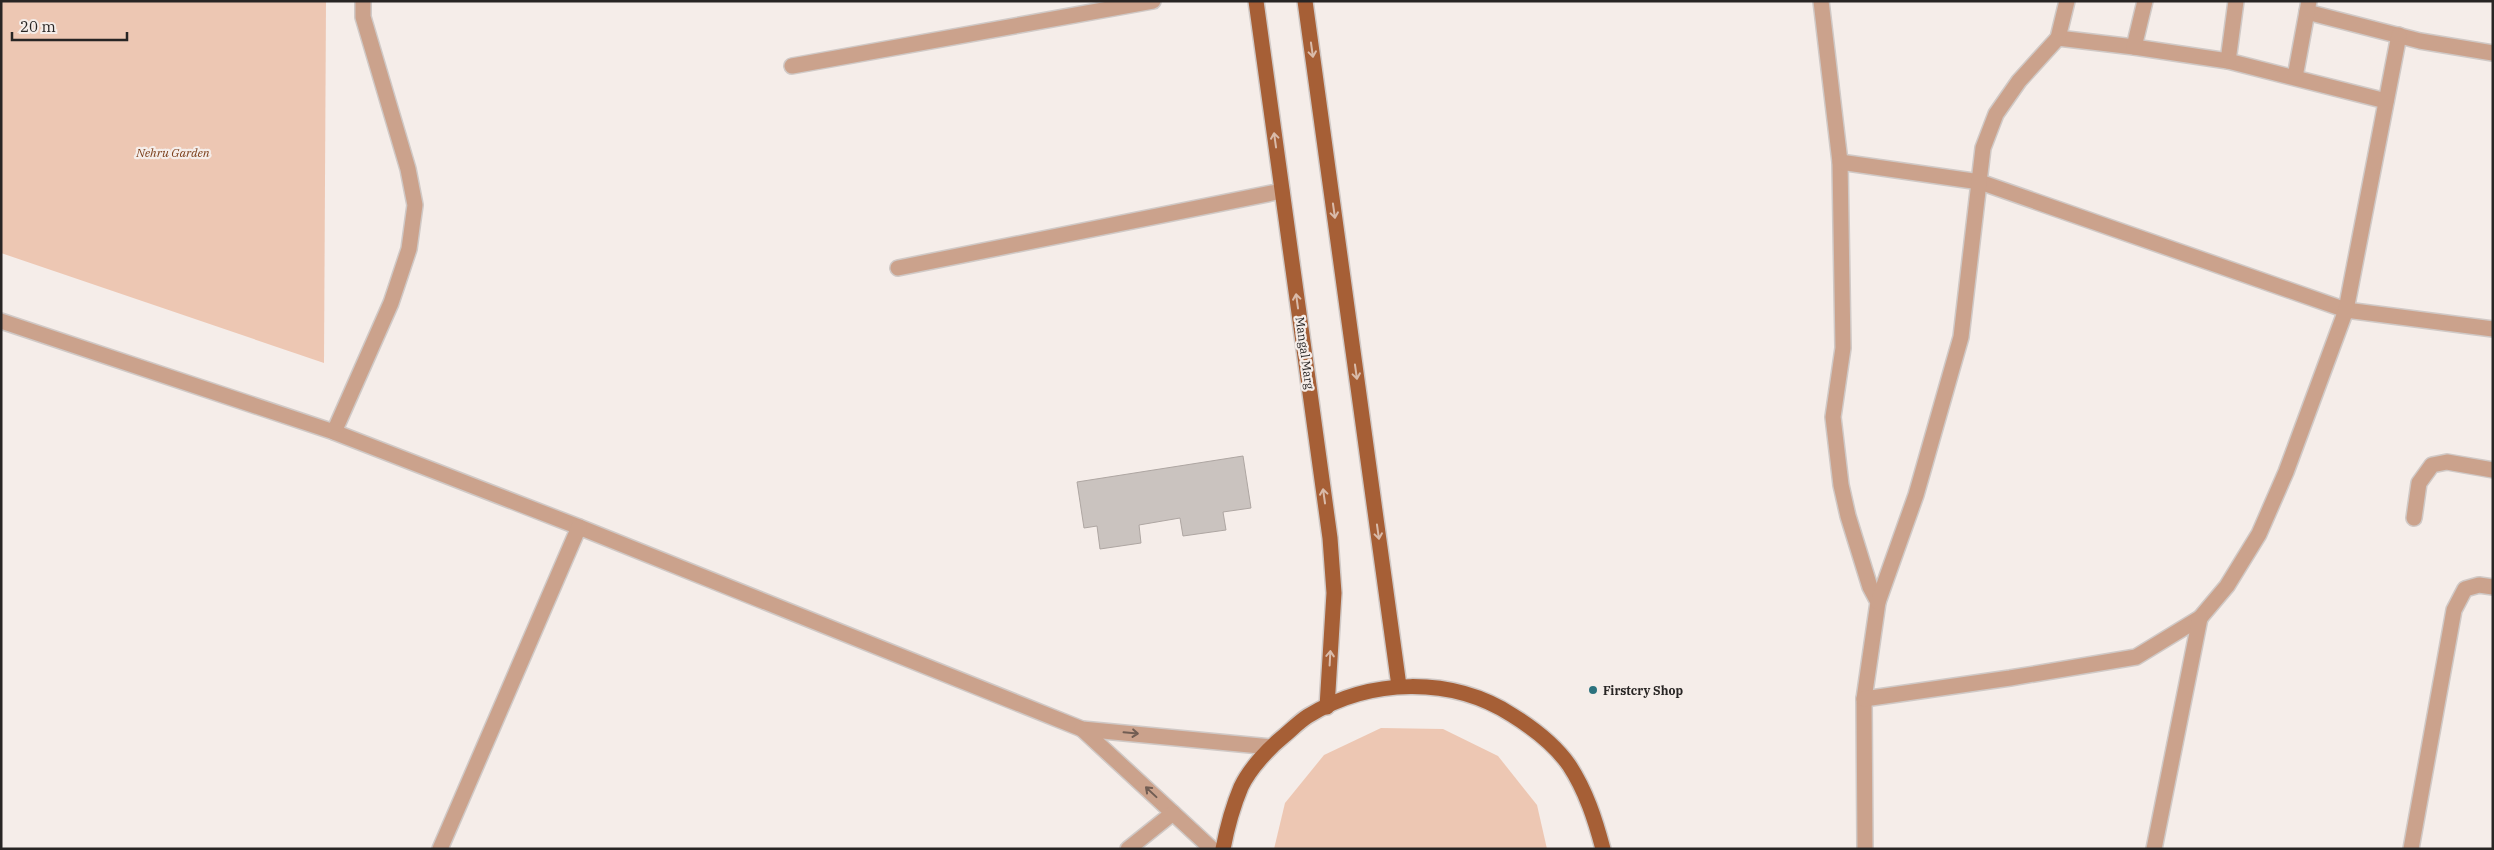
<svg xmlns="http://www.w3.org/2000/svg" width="2494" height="850" font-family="'IBM Plex Serif',serif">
<rect width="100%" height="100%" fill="#f5ede9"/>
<g fill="#edc7b3">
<path d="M1 1H326L324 363 1 253Z"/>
<path d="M1381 728 1443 729 1498 756 1537 805 1547 849H1274L1285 803 1324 755Z"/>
</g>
<path fill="#cac3bf" stroke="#aea6a2" d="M1243 456 1251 508 1223 512 1226 530 1183 536 1180 518 1139 525 1141 543 1100 549 1097 526 1084 528 1077 482Z"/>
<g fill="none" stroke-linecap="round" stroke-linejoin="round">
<g stroke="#d0c9c6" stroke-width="18">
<g id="minor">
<path d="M1821 1 1840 162 1843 348 1833 417 1841 485 1848 516 1870 587 1878 602 1864 699 1865 849"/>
<path d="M2307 12 2420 41 2493 53"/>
<path d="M2058 38 2134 47 2228 61 2386 101"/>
<path d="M2134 47 2145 1"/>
<path d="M2228 61 2236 1"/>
<path d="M792 66 1153 1"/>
<path d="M2295 77 2309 1"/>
<path d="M1840 162 1980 182 2346 310 2493 329"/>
<path d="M898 268 1282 191"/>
<path d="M1 321 334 432 579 527 1082 729 1271 747"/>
<path d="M334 432 391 303 409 249 415 205 408 169 363 17V1"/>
<path d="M2414 518 2419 483 2432 465 2447 462 2493 470"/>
<path d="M1878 602 1916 495 1961 337 1983 148 1996 114 2019 81 2058 38 2067 1"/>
<path d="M1864 699 2010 678 2136 657 2200 618 2227 586 2259 534 2286 472 2346 310 2399 35"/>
<path d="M1082 729 1212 849"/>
<path d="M440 849 579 527"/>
<path d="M1128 849 1173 813"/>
<path d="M2154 849 2200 618"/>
<path d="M2411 849 2454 610 2465 589 2479 585 2493 587"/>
</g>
</g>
<g stroke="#d0c9c6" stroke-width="18">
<g id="major">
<path d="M1256 1 1330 538 1334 593 1327 707"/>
<path d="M1305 1 1399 686"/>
<path d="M1223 849C1227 828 1233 806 1241 787 1250 768 1269 748 1285 735 1292 729 1300 721 1308 716 1370 678 1451 676 1512 715 1533 728 1555 745 1569 765 1586 791 1595 819 1603 849"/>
</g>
</g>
<use href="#minor" stroke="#cba28c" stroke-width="15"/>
<use href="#major" stroke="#a65f36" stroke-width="15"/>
</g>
<defs><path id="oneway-shaft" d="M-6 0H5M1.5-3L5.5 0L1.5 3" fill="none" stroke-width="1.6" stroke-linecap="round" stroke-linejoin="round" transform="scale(1.25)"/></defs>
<g stroke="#d9bbaa">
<use href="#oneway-shaft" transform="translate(1312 50) rotate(82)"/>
<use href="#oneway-shaft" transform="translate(1275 140) rotate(-98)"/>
<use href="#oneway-shaft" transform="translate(1334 211) rotate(82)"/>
<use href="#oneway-shaft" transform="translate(1297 301) rotate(-98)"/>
<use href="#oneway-shaft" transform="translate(1356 372) rotate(82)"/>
<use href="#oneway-shaft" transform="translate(1324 496) rotate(-98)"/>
<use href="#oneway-shaft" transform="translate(1378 532) rotate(82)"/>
<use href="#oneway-shaft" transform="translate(1330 658) rotate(-87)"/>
</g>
<g stroke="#715d53">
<use href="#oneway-shaft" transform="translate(1131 733) rotate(5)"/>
<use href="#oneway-shaft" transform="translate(1151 792) rotate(-137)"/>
</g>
<circle fill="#2b727e" stroke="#f5ede9" stroke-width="2" cx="1593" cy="690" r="5"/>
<g text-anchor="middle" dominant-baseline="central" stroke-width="4.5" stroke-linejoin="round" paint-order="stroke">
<g font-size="12" font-style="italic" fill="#7b3e19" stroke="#f5ede9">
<text x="173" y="152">Nehru Garden</text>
</g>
<g font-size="12" fill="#282524" stroke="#f5ede9">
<text transform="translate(1305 353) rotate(82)">Mangal Marg</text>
</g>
<g font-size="12" font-weight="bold" fill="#282524" stroke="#f5ede9" text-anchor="start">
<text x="1603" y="690">Firstcry Shop</text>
</g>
</g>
<rect width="2494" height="850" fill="none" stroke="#282524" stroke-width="5"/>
<path d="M12 32v8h115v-8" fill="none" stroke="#282524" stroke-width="2.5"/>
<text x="20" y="32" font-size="15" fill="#282524" stroke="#f5ede9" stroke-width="4" paint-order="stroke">20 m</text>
</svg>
